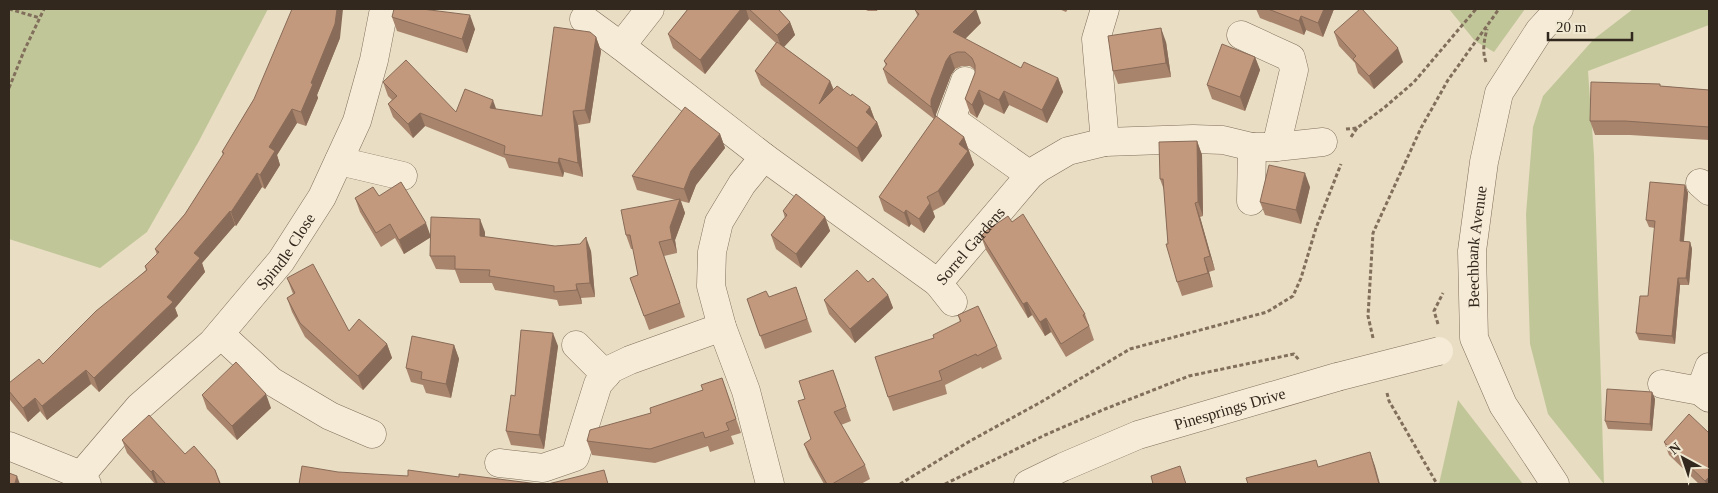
<svg xmlns="http://www.w3.org/2000/svg" width="1718" height="493" font-family="Georgia,serif">
<rect width="100%" height="100%" fill="#e9ddc3"/>
<g fill="#c1c699">
<path d="M9 9H268L199 141 147 232 100 268 9 239Z"/>
<path d="M1449 9H1525L1494 52 1475 41Z"/>
<path d="M1633 9H1709V25L1588 71 1594 155 1604 484 1548 414 1530 344 1526 214 1533 127 1543 96 1594 39Z"/>
<path d="M1458 400 1523 484H1439Z"/>
</g>
<g fill="none" stroke-linecap="round" stroke-linejoin="round">
<g stroke="#816f5c" stroke-width="29">
<g id="minor">
<path id="s1" d="M650 9 621 46 764 157 938 283 1030 175 1039 168 1068 151 1105 142 1193 139 1223 140 1252 147H1276L1323 142"/>
<path d="M1105 9 1096 39 1105 142"/>
<path d="M584 19 621 46"/>
<path d="M1241 35 1291 58 1294 70 1276 147"/>
<path d="M965 81 951 119 1030 175"/>
<path d="M764 157 742 184 719 222 712 252 711 286 722 327 746 391 770 484"/>
<path d="M339 161 403 176"/>
<path d="M1700 183 1709 191"/>
<path d="M1251 201 1252 147"/>
<path d="M938 283 953 302"/>
<path d="M220 334 271 381 330 416 372 434"/>
<path d="M576 345 606 375"/>
<path d="M1662 384 1700 391 1709 398"/>
<path d="M1700 391 1709 367"/>
<path d="M9 446 81 475 87 484"/>
<path d="M499 463 543 468 575 457 598 384 611 369 630 360 722 327"/>
<path id="s2" d="M81 475 139 407 212 343 281 261 322 197 357 121 374 60 384 9"/>
<path id="s3" d="M1028 484 1063 467 1138 435 1337 377"/>
<path id="s4" d="M1555 484 1503 405 1474 338 1472 251 1484 162 1499 93 1539 31 1559 9"/>
</g>
</g>
<g stroke="#816f5c" stroke-width="3" stroke-dasharray="4 2.5" stroke-linecap="butt">
<path d="M9 9 40 18"/>
<path d="M1486 62C1482 51 1484 41 1487 29"/>
<path d="M9 88 24 51 44 9"/>
<path d="M1346 129 1357 128 1385 107 1414 82 1476 9"/>
<path d="M1351 137 1357 128"/>
<path d="M1438 324 1434 311 1443 293"/>
<path d="M1373 338 1368 316 1373 233 1421 128 1448 80 1499 9"/>
<path d="M1387 393 1389 401 1437 484"/>
<path d="M900 484 970 441 1041 402 1130 349 1267 312 1293 296 1301 278 1316 228 1341 164"/>
<path d="M945 484 1045 435 1105 409 1189 376 1294 354 1299 360"/>
</g>
<use href="#minor" stroke="#f5ebd6" stroke-width="28"/>
<g stroke="#816f5c" stroke-width="29" stroke-linecap="butt">
<path id="minor-bridge" d="M1337 377 1439 351"/>
</g>
<use href="#minor-bridge" stroke="#f5ebd6" stroke-width="28"/>
</g>
<g fill="#a8846c">
<path d="M688 9H778L790 22 795 35 784 47 830 81 834 90 851 96 870 107 875 120 877 122 882 136 862 162 761 85 755 71 776 43 749 19 705 74 673 48 668 34Z"/>
<path d="M864 9H878L877 11H868Z"/>
<path d="M1059 9H1068L1066 12Z"/>
<path d="M1256 9H1334L1323 37 1306 30 1304 35 1260 18Z"/>
<path d="M915 10 981 23 965 39 1021 68 1058 78 1063 92 1047 123 1009 105 1004 114 984 104 977 118 970 113 965 99 975 73V70L970 66H962L955 69 951 75 936 114V117L964 137 974 165 944 205 933 211 935 217 924 233 911 224 909 227 884 211 879 197 934 119 888 83 883 69 886 66 884 61 918 17Z"/>
<path d="M392 17 475 29 467 53 397 31Z"/>
<path d="M1334 32 1403 62 1374 89 1358 73 1355 63 1339 46Z"/>
<path d="M596 37 601 51 590 123 578 125 583 177 564 172 563 177 509 168 505 158 425 126 413 138 393 117 388 104 392 100 388 96 383 82 456 112 542 116Z"/>
<path d="M340 38 317 95 318 98 306 126 297 123 277 155 280 165 265 189 262 187 236 226 235 225 202 263 205 272 175 308 178 316 99 392 91 384 47 420 40 411 28 422 10 400 9 397V383L43 364 146 270 145 266 157 255 155 249 185 214 223 155 222 152 254 99Z"/>
<path d="M1166 42 1171 77 1118 84 1113 71Z"/>
<path d="M1255 57 1260 70 1245 111 1212 99 1207 85Z"/>
<path d="M1661 86 1709 90V140L1630 135H1595L1590 121Z"/>
<path d="M720 134 725 148 696 185 689 203 681 201 685 213 675 240 677 253 664 256 685 317 649 330 630 278 638 275 633 249H631L626 235 676 200 637 190 632 176Z"/>
<path d="M1197 141 1202 155 1203 216 1200 217 1215 270 1209 272 1213 287 1182 296 1177 282 1168 244 1164 190 1160 179Z"/>
<path d="M1685 185 1688 193 1684 241 1690 242 1692 249 1689 285H1680L1675 344 1639 340 1636 333 1648 296 1655 228 1649 227 1646 220Z"/>
<path d="M1310 187 1301 224 1265 215 1260 202Z"/>
<path d="M355 198 431 236 485 232V237L591 251 595 297 581 298 582 304 559 306 557 300 495 290 492 283H460L455 270 436 269 430 256 431 237 404 254 395 238 381 247 360 212Z"/>
<path d="M783 211 825 217 830 231 801 268 776 249 771 235 785 218Z"/>
<path d="M1012 222 1085 314 1094 340 1066 357 1051 332 1045 336 1032 315 1028 318 986 250 981 236Z"/>
<path d="M287 278 349 331 387 344 392 358 363 390 305 337 292 312 287 298 293 294Z"/>
<path d="M868 282 888 295 893 308 855 343 829 314 824 300Z"/>
<path d="M796 287 812 332 765 349 747 299 769 297Z"/>
<path d="M958 315 997 346 1002 359 982 369 981 367 945 385 947 394 893 411 888 397 934 338 960 322Z"/>
<path d="M454 345 459 359 451 398 426 393 423 385 411 382 406 368Z"/>
<path d="M558 346 544 449 511 445 506 431 515 396Z"/>
<path d="M833 370 851 421 841 425 865 465 870 479 861 484H824L809 457 804 444 811 439 805 399Z"/>
<path d="M722 378 741 433 731 436 734 444 710 452 708 446 655 463 592 455 587 441 703 390Z"/>
<path d="M1652 392 1655 399 1652 431 1608 429 1605 421Z"/>
<path d="M202 395 271 408 237 440 207 409Z"/>
<path d="M122 440 185 454 215 470 221 484H155L127 453Z"/>
<path d="M1664 442 1709 484H1699L1669 455Z"/>
</g>
<g fill="#886b58">
<path d="M337 9H343L340 38 317 95 318 98 306 126 301 112Z"/>
<path d="M741 9H746L749 19 705 74 700 60Z"/>
<path d="M976 9 981 23 958 46 953 32Z"/>
<path d="M1324 9H1334L1323 37 1318 23Z"/>
<path d="M470 15 475 29 467 53 462 39Z"/>
<path d="M1301 16 1306 30 1304 35 1299 21Z"/>
<path d="M790 22 795 35 782 49 777 35Z"/>
<path d="M1161 28 1166 42 1171 77 1166 63Z"/>
<path d="M596 37 601 51 590 123 585 110Z"/>
<path d="M1398 48 1403 62 1374 89 1369 76Z"/>
<path d="M950 55 955 69 951 75 936 114V121L931 107V100L946 61Z"/>
<path d="M1255 57 1260 70 1245 111 1240 97Z"/>
<path d="M1058 78 1063 92 1047 123 1042 110Z"/>
<path d="M830 81 835 95 819 104Z"/>
<path d="M979 90 984 104 977 118 972 105Z"/>
<path d="M1004 91 1009 105 1004 114 999 100Z"/>
<path d="M493 100 498 114 490 108Z"/>
<path d="M870 107 875 121 866 112Z"/>
<path d="M292 109 297 123 277 155 280 165 265 189 260 175 269 147Z"/>
<path d="M573 111 578 125 583 177 578 163Z"/>
<path d="M420 113 425 126 413 138 408 124Z"/>
<path d="M877 122 882 136 862 162 857 148Z"/>
<path d="M720 134 725 148 696 185 689 203 684 189 691 171Z"/>
<path d="M964 137 974 165 944 205 938 191 959 144Z"/>
<path d="M1197 141 1202 155 1203 216 1198 202Z"/>
<path d="M559 158 564 172 563 177 558 163Z"/>
<path d="M257 173 262 187 236 226 231 212Z"/>
<path d="M1305 173 1310 187 1301 224 1296 210Z"/>
<path d="M1685 185 1688 193 1683 248 1680 241Z"/>
<path d="M680 199 685 213 675 240 677 253 672 239 670 227Z"/>
<path d="M930 203 935 217 924 233 919 219Z"/>
<path d="M1195 203 1200 217 1215 270 1210 256Z"/>
<path d="M906 210 911 224 909 227 904 213Z"/>
<path d="M230 211 235 225 202 263 205 272 175 308 178 316 99 392 94 378 167 297 194 253Z"/>
<path d="M825 217 830 231 801 268 796 254Z"/>
<path d="M480 219 485 232V250L480 236Z"/>
<path d="M426 223 431 237 404 254 399 240Z"/>
<path d="M586 237 591 251 595 297 590 283Z"/>
<path d="M1690 242 1692 249 1689 285 1686 278Z"/>
<path d="M1204 258 1209 272 1213 287 1208 273Z"/>
<path d="M1678 278 1680 285 1675 344 1672 336Z"/>
<path d="M576 284 581 298 582 304 577 290Z"/>
<path d="M888 295 893 308 855 343 850 329Z"/>
<path d="M1027 302 1032 315 1028 318 1023 304Z"/>
<path d="M1046 318 1051 332 1045 336 1040 322Z"/>
<path d="M553 333 558 346 544 449 539 435Z"/>
<path d="M387 344 392 358 363 390 358 376Z"/>
<path d="M454 345 459 359 451 398 446 384Z"/>
<path d="M86 370 91 384 47 420 42 406Z"/>
<path d="M1652 392 1655 399 1652 431 1650 424Z"/>
<path d="M266 394 271 408 237 440 232 426Z"/>
<path d="M35 398 40 411 28 422 23 408Z"/>
<path d="M1370 452 1375 466 1380 484H1379Z"/>
<path d="M153 470 158 484H156L151 472Z"/>
<path d="M17 476 20 484H15V483Z"/>
<path d="M1709 477V484H1706L1705 481Z"/>
</g>
<g fill="#c3997d" stroke="#886b58">
<path d="M292 9H337L335 24 311 83 313 84 301 112 292 109 269 147 275 151 260 175 257 173 231 212 230 211 194 253 200 258 167 297 173 302 94 378 86 370 42 406 35 398 23 408 9 391V383L39 359 43 364 96 311 147 270 145 266 159 252 155 249 185 214 224 153 222 152 254 99Z"/>
<path d="M394 9H422L470 15 462 39 392 17Z"/>
<path d="M688 9H741L700 60 668 34Z"/>
<path d="M749 9H778L790 22 777 35Z"/>
<path d="M917 9H976L953 32 1021 68 1024 62 1058 78 1042 110 1004 91 999 100 979 90 972 105 965 99 975 73V65L972 58 965 52H957L950 55 946 61 931 100V107L883 69 887 64 884 61 919 14 915 10Z"/>
<path d="M1268 9H1324L1318 23 1301 16 1299 21Z"/>
<path d="M1360 9H1362L1398 48 1369 76 1353 59 1356 56 1334 32Z"/>
<path d="M554 27 590 32 596 37 585 110 573 111 578 163 559 158 558 163 504 154 505 146 420 113 408 124 388 104 397 96 383 82 406 60 456 112 465 89 493 100 490 108 542 116Z"/>
<path d="M1161 28 1166 63 1113 71 1108 36Z"/>
<path d="M777 42 830 81 819 104 837 86 851 96 852 94 870 107 866 112 877 122 857 148 755 71Z"/>
<path d="M1222 44 1255 57 1240 97 1207 85Z"/>
<path d="M1591 82 1660 84V86L1709 90V127L1625 121H1590Z"/>
<path d="M685 107 720 134 691 171 684 189 632 176Z"/>
<path d="M936 116 964 137 959 144 968 151 938 191 927 197 930 203 919 219 906 210 904 213 879 197Z"/>
<path d="M1197 141 1198 202 1195 203 1210 256 1204 258 1208 273 1177 282 1166 244H1168L1163 179H1160L1159 142Z"/>
<path d="M1269 165 1305 173 1296 210 1260 202Z"/>
<path d="M401 182 426 223 399 240 390 224 376 233 355 198 373 187 379 196Z"/>
<path d="M1650 182 1685 185 1680 241 1690 242 1686 278H1678L1672 336 1636 333 1640 296H1648L1655 221 1646 220Z"/>
<path d="M796 194 825 217 796 254 771 235 787 215 783 211Z"/>
<path d="M680 199 670 227 672 239 659 242 680 303 644 316 630 278 638 275 630 235H626L621 210Z"/>
<path d="M1023 214 1085 314 1083 315 1089 326 1061 344 1046 318 1040 322 1027 302 1023 304 981 236 986 231 1008 216 1012 222Z"/>
<path d="M431 217 480 219V236L555 246 580 244 586 237 590 283 576 284 577 290 554 292V286L489 276 490 270 455 269V256H430Z"/>
<path d="M313 264 349 331 359 319 387 344 358 376 300 323 287 298 295 293 287 278Z"/>
<path d="M857 270 868 282 873 278 888 295 850 329 824 300Z"/>
<path d="M796 287 807 319 760 336 747 299 766 291 769 297Z"/>
<path d="M978 306 997 346 977 356 976 354 939 371 942 380 888 397 875 357 934 338 933 335 961 321 958 315Z"/>
<path d="M521 330 553 333 539 435 506 431 511 395 515 396Z"/>
<path d="M412 336 454 345 446 384 421 379 422 372 406 368Z"/>
<path d="M236 362 266 394 232 426 202 395Z"/>
<path d="M833 370 846 407 834 412 865 465 832 484H827L804 444 811 439 798 401 805 399 799 381Z"/>
<path d="M722 378 736 419 726 423 729 430 705 438 703 432 650 449 587 441 590 430 651 413 650 408 703 390 701 385Z"/>
<path d="M1607 389 1652 392 1650 424 1605 421Z"/>
<path d="M1689 414 1709 433V477L1705 481 1664 442Z"/>
<path d="M149 415 185 454 194 446 215 470 220 484H166L153 470 151 472 122 440Z"/>
<path d="M1370 452 1379 484H1248L1246 478 1316 460 1318 467Z"/>
<path d="M302 466 338 472 408 476V470L459 477V474L538 484H299Z"/>
<path d="M1180 466 1186 484H1153L1151 476Z"/>
<path d="M604 470 608 484H548Z"/>
<path d="M9 473 17 476 15 483 18 484H9Z"/>
</g>
<g text-anchor="middle" dominant-baseline="central" stroke-width="4" stroke-linejoin="round" paint-order="stroke">
<g font-size="16" fill="#33281e" stroke="#f1e8d2">
<text stroke="none"><textPath href="#s1" startOffset="492">Sorrel Gardens</textPath></text>
<text stroke="none"><textPath href="#s4" startOffset="259">Beechbank Avenue</textPath></text>
<text stroke="none"><textPath href="#s2" startOffset="304">Spindle Close</textPath></text>
<text stroke="none"><textPath href="#s3" startOffset="216">Pinesprings Drive</textPath></text>
</g>
</g>
<rect width="1718" height="493" fill="none" stroke="#33281e" stroke-width="20"/>
<g transform="translate(1683 458) rotate(320)" stroke="#f1e8d2" stroke-width="4" paint-order="stroke">
<path d="M0-4L9 19L0 12L-9 19Z" fill="#33281e"/>
<text y="-8" font-size="14" font-weight="bold" text-anchor="middle" fill="#33281e">N</text>
</g>
<path d="M1548 32v8h84v-8" fill="none" stroke="#33281e" stroke-width="2.5"/>
<text x="1556" y="32" font-size="15" fill="#33281e" stroke="#f1e8d2" stroke-width="4" paint-order="stroke">20 m</text>
</svg>
